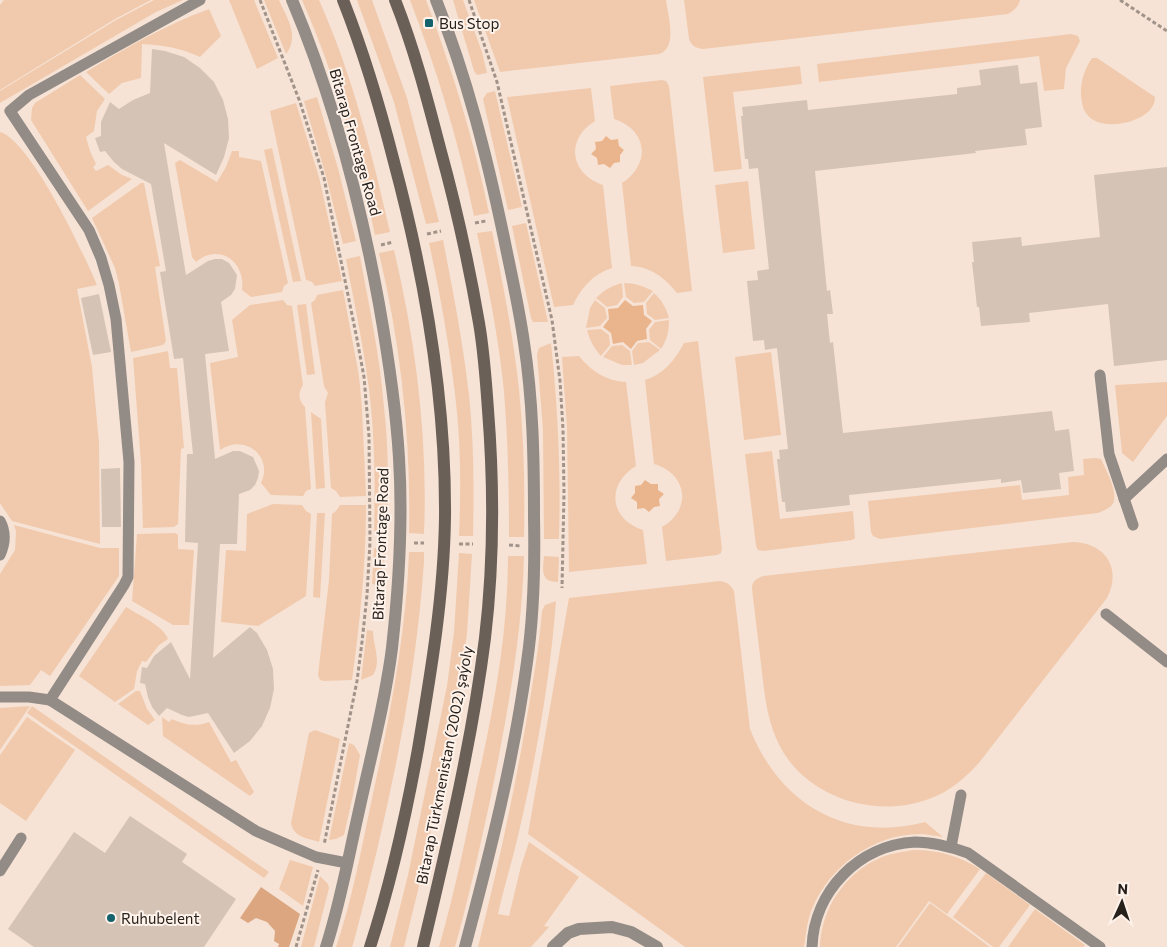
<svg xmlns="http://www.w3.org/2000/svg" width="1167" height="947" font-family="Commissioner,sans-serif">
<rect width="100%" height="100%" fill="#f6e3d5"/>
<g fill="#f1caad">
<path d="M4 0H151L115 19 0 90V5Z"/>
<path d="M154 0H183L156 12 0 103V91L116 20Z"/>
<path d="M229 0H254L278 58 257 69Z"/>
<path d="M264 0H279C287 18 300 36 286 54Z"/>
<path d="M302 0H319C352 74 372 153 390 232L375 235C358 155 335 75 302 0Z"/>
<path d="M357 0H372L407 98 439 222 426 224 394 102Z"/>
<path d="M410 0H426C452 69 474 140 489 213L474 216C459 143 437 70 410 0Z"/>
<path d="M453 0H463L482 52 487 73 477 75 474 71Z"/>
<path d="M474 0H666C668 16 678 48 659 54L500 72Z"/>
<path d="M684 0H1020C1018 7 1015 10 1008 14L703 49C695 48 692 46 689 39Z"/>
<path d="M209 9 221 36 200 57C181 48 163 45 142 44L141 78 122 83 109 94 86 72C126 48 165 25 209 9Z"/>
<path d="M1071 34 1078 36 1080 41 1066 68 1064 89 1044 91 1039 56 819 82 817 64Z"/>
<path d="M1092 58H1097L1155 97C1156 122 1099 135 1086 113 1082 108 1082 101 1081 95 1080 82 1085 68 1092 58Z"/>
<path d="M800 66 802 84 733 92 742 169 714 172 703 77Z"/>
<path d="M80 75 105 99 97 111 94 131 86 137 90 151 96 164 93 167 96 171 108 165 122 175 132 179 88 211 31 120 32 108 35 103Z"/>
<path d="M662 80 666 81 669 86 692 291 677 293C665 278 651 267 631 266L622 183C651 164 648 130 614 119L610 86Z"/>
<path d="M591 88 595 121C565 139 570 174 603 185L612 268C593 274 581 288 573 305L554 307 507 97Z"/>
<path d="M495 91 522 207 508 210 483 99 487 93Z"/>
<path d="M317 97 339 172 356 241 343 244 326 176 304 101Z"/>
<path d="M296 103 319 177 342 281 315 286 312 282 306 280 270 111Z"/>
<path d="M0 132C31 141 84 254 97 285L77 289 92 367 99 443 100 544 12 521 0 503Z"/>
<path d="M272 148 301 281 293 282 264 150Z"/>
<path d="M232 151H239V157L261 161 288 283 284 286 282 292 251 297 242 290C246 262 219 242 196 262L192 257 175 163 180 160 217 182 226 167Z"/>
<path d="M748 181 755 249 723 253 715 185Z"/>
<path d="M141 183H144L160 266 155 267 166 341 163 345 131 352 119 284 115 268 92 218Z"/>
<path d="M526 223 548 322H533L531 318 512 226Z"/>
<path d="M492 231C503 283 513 335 519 389 524 438 525 488 524 537H509C509 489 508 440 504 392 499 339 488 286 477 233Z"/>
<path d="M443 240C453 291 463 343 469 395 474 442 474 489 473 536H459C461 489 461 441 455 394 449 344 440 293 429 243Z"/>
<path d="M394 250C416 343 428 438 424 534L409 533C411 439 401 346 379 253Z"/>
<path d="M360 256C369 306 380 356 384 407 389 449 388 491 388 534L374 533C375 491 375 449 371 407 366 357 355 308 346 259Z"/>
<path d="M622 283 623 297 617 305 607 307 596 298C604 290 611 286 622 283Z"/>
<path d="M624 283C635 283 643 286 653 291L644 302 634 303 626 297Z"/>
<path d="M343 290 359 376 362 408 366 496 340 497 336 491 331 488 325 402 328 393 324 386 311 303 315 300 317 295Z"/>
<path d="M654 293C662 300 666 308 669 318L655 320 647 314 646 303Z"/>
<path d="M283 300 287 305 292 306 303 385C298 393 298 400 305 407L311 489 306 491 303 496 271 495 261 483C274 456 244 433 220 450L210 363 238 357 232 320 250 305Z"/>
<path d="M595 300 605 308 607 318 600 326 586 328 590 308Z"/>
<path d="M306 304 315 374 307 375 297 305Z"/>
<path d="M669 320C669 332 667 339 661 349L650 340 649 330 655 322Z"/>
<path d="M601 329 609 335 610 345 601 356C594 348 590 341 587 330Z"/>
<path d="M698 341 722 549 721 553 717 555 666 561 662 527C692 510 688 474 654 464L645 380C664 374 675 360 684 343Z"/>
<path d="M649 342 660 350 643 363 634 365 632 351 638 343Z"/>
<path d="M551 343C558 408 561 474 559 539H544L543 430 537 354 539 348Z"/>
<path d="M622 345 630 351 632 365H622L603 357 612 346Z"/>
<path d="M168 351 170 368H177L184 448 181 449 178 524 174 527 143 528 141 463 133 358Z"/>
<path d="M771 352 781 435 744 440 735 357Z"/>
<path d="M579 356C591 371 606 381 626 382L636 466C606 484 609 519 643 530L647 564 569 572 567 428 562 357Z"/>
<path d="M1167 382V416L1133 462 1122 453 1115 385Z"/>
<path d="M311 412 321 419 325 488 316 489Z"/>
<path d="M772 451 780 519 853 511 855 538 852 540 763 551 758 550 756 546 745 454Z"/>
<path d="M1095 458 1101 459C1106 470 1120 495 1112 505 1108 509 1103 511 1098 513L880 539 873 536 871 532 868 501 1020 485 1022 500 1069 495 1068 477 1084 475 1083 459Z"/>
<path d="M273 504 302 505 306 511 311 514 306 596 258 626 221 622 226 550 246 551 247 514Z"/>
<path d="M340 505H366C366 564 360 622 352 680L324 681 320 680 318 675 329 580 332 514 336 511Z"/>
<path d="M317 513H325L320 598 313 597Z"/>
<path d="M14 525 100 548H119V576L50 676 41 670 30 685 0 686V574L15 550 16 531Z"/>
<path d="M175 533 178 535V549L194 550 189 625H173L132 601 137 534Z"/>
<path d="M1073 542C1106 543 1122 569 1107 598L978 764C964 779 949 792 929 799 873 820 800 796 776 738 766 714 764 690 761 664 758 639 755 614 752 589 752 581 756 579 763 576Z"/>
<path d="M374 548 387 549 377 585 372 584Z"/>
<path d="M409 552H424V562C415 691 387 817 354 941L352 947H336C352 900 361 851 371 803 389 720 406 637 409 552Z"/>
<path d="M459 553 472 554 467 633 460 688 421 878 404 947H390L408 875 447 686 454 632Z"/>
<path d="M508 556H524C522 637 507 716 491 796 480 847 469 897 455 947H439C454 895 465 842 476 788 493 712 508 635 508 556Z"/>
<path d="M544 556 559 557 558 582C540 582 543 570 544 556Z"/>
<path d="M720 581C727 582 731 585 734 591L750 729C780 804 845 843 925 822L943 837C935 836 927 834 920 834 873 834 829 867 812 909 807 921 806 934 804 947H685L528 834 569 598Z"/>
<path d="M556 601C550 680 536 759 518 836 512 862 504 887 498 914L509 916 521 866 529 842 579 877 544 926 549 927 531 947H478C497 871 514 794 527 717 533 682 539 647 542 611L545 605Z"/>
<path d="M126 607C137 614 164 626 168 639L159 645 146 662 142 661 137 671 134 689 115 702 79 676Z"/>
<path d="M367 630 373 631C373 645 382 662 373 675L361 680Z"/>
<path d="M136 691H140L147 709 155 720 148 725 118 704Z"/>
<path d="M30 706 0 750V708Z"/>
<path d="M32 706 269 872 264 878 27 713Z"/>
<path d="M27 717 75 750 26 821 0 803V755Z"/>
<path d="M162 717 169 722 172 719C185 725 195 727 209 722L231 762 236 760 254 792 250 796 163 736Z"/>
<path d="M315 730 340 739 319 842C307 838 293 837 291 823L309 733Z"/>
<path d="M349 743 354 745 360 755 353 795 344 835 336 839 329 840Z"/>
<path d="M914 850C939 850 959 856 980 869L947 914 929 901 896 947H820C821 909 845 873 880 858 891 853 902 852 914 850Z"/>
<path d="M290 860 313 867 303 906 279 889Z"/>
<path d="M986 873 1030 905 999 947H993L953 917Z"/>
<path d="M320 876 328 884 329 888 314 947H301Z"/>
<path d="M930 903 990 947H898Z"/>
<path d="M1035 909 1085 945 1083 947H1008Z"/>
</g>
<path fill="#dca780" d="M261 887 300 914 289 947H278L279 944 274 941 275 931 267 922 256 918 248 923 240 918Z"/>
<g fill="#eab58d">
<path d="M606 136 611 140 618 139 619 146 624 150 620 155V162L614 163 610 168 604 164 598 165 597 158 591 154 596 149 595 142 602 141Z"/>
<path d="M625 300 633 306 643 305 644 315 652 321 646 329 647 339 637 341 631 349 623 342 613 344 611 333 603 327 609 319 608 309 618 308Z"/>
<path d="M645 480 651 484H658V490L664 494 659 499 660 506 654 507 649 512 644 508 637 509V502L631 498 635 493V486L641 485Z"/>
</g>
<g fill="#d5c3b5">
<path d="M152 49 165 51 184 57 200 68 214 82 223 100 228 119 229 138 224 157 216 175 164 143 186 275 208 261 215 259H222L229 263 237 275 235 289 231 295 221 302 229 351 205 354 215 459 233 451H240L253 457 259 471 258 478 255 485 250 490 239 494 237 544H220L213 658 250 627 257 633 267 650 273 669 274 689 270 708 262 726 250 741 234 753 208 713 189 717 182 715 167 708 159 716 152 707 148 697 145 684 140 683 142 667 147 668 154 656 171 642 190 679 198 543 185 542 187 454H193L183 358 174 359 160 272 166 271 151 184 122 169 114 162 105 151 100 152 95 138 101 136V122L110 102 119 109 133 100 150 93Z"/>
<path d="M1018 65 1020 84 1037 82 1042 127 1025 129 1027 145 975 151 976 153 815 171 827 291 830 290 833 314H827L830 343 833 342 843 433 1052 411 1055 431 1069 429 1074 471 1059 473 1061 489 1023 493 1021 480 1001 483V479L849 495 850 505 786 512 785 502H782L777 459H780L779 450 788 449 777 348 765 350 764 340 753 341 747 281 758 280 757 271 769 269 758 168 749 169 748 159H745L741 116H743L742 107 807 100 808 110 957 94V88L981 85 979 70Z"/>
<path d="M1167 167V360L1114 366 1108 304 1029 313 1030 322 981 326 979 307H977L972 262H974L972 242 1021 237 1022 246 1100 237 1094 175Z"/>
<path d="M99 294 111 352 93 355 81 298Z"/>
<path d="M120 468 121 527H102L101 469Z"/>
<path d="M130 816 187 854 182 862 236 899 204 947H34L8 929 74 832 105 853Z"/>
</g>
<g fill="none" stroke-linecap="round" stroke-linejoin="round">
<g stroke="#a19389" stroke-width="3" stroke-dasharray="4 2.5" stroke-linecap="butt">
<path d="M260 0 300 102 324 178 357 339 364 377 369 436 370 542 367 595 362 642 357 681 324 845"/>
<path d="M469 0 497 82 552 320 560 381 563 429 564 493 562 588"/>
<path d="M1120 0 1167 31"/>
<path d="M475 223 486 221"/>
<path d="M427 234 441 231"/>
<path d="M381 245 393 242"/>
<path d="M414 543H424"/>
<path d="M459 544H473"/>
<path d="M509 545 521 546"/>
<path d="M296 947 318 870"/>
</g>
<g stroke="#938b86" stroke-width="11">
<path d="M200 0 29 95 10 111 89 230 101 258 109 285 116 319 129 462 128 577 124 585 50 700 256 831 316 857 347 863"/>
<path d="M1100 375 1109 454 1133 525"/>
<path d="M1124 499 1167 459"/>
<path d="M0 521C6 532 5 544 0 555"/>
<path d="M1106 614 1167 662"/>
<path d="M0 697H29L50 700"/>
<path d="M951 847 961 795"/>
<path d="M0 871 21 838"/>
<path d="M812 947C814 891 859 845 915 842 934 842 951 847 968 853L1100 947"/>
</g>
<g stroke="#938b86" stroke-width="12">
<path d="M292 0C333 97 360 200 379 304 388 355 396 406 399 458 403 521 399 585 392 648 385 704 370 759 358 815 348 859 340 904 326 947"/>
<path d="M436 0C467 77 487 157 504 238 511 273 519 307 524 343 533 400 534 459 534 517 535 566 534 614 527 662 514 759 490 853 465 947"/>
<path d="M553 947 568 933 579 929 612 927 631 932 657 947"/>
</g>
<g stroke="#6b6058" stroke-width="12">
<path d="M343 0C364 53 380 107 394 162 425 278 446 397 445 517 444 595 431 672 418 749 406 815 391 883 370 947"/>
<path d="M395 0C414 48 427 98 440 148 456 206 469 265 479 323 484 352 486 381 488 410 494 486 494 562 485 638 472 742 447 845 423 947"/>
</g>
</g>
<g fill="#14626c" stroke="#fef2ea" stroke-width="2">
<rect x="424" y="18" width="10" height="10" rx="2.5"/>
<circle cx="111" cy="918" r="5"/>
</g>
<g text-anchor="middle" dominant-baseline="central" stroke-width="4" stroke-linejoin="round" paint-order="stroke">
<g font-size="15" fill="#27211c" stroke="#fef2ea" text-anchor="start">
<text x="439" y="23">Bus Stop</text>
<text x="121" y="918">Ruhubelent</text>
</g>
<g font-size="15" fill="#27211c" stroke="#fef2ea">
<text transform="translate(356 142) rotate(74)">Bitarap Frontage Road</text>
<text transform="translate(380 544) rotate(-88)">Bitarap Frontage Road</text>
<text transform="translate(444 765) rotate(-79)">Bitarap Türkmenistan (2002) şaýoly</text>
</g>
</g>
<g transform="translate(1122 902) rotate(3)" stroke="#fef2ea" stroke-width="4" paint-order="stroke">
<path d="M0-4L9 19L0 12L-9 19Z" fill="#27211c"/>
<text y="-8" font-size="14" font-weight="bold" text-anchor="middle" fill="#27211c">N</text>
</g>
</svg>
